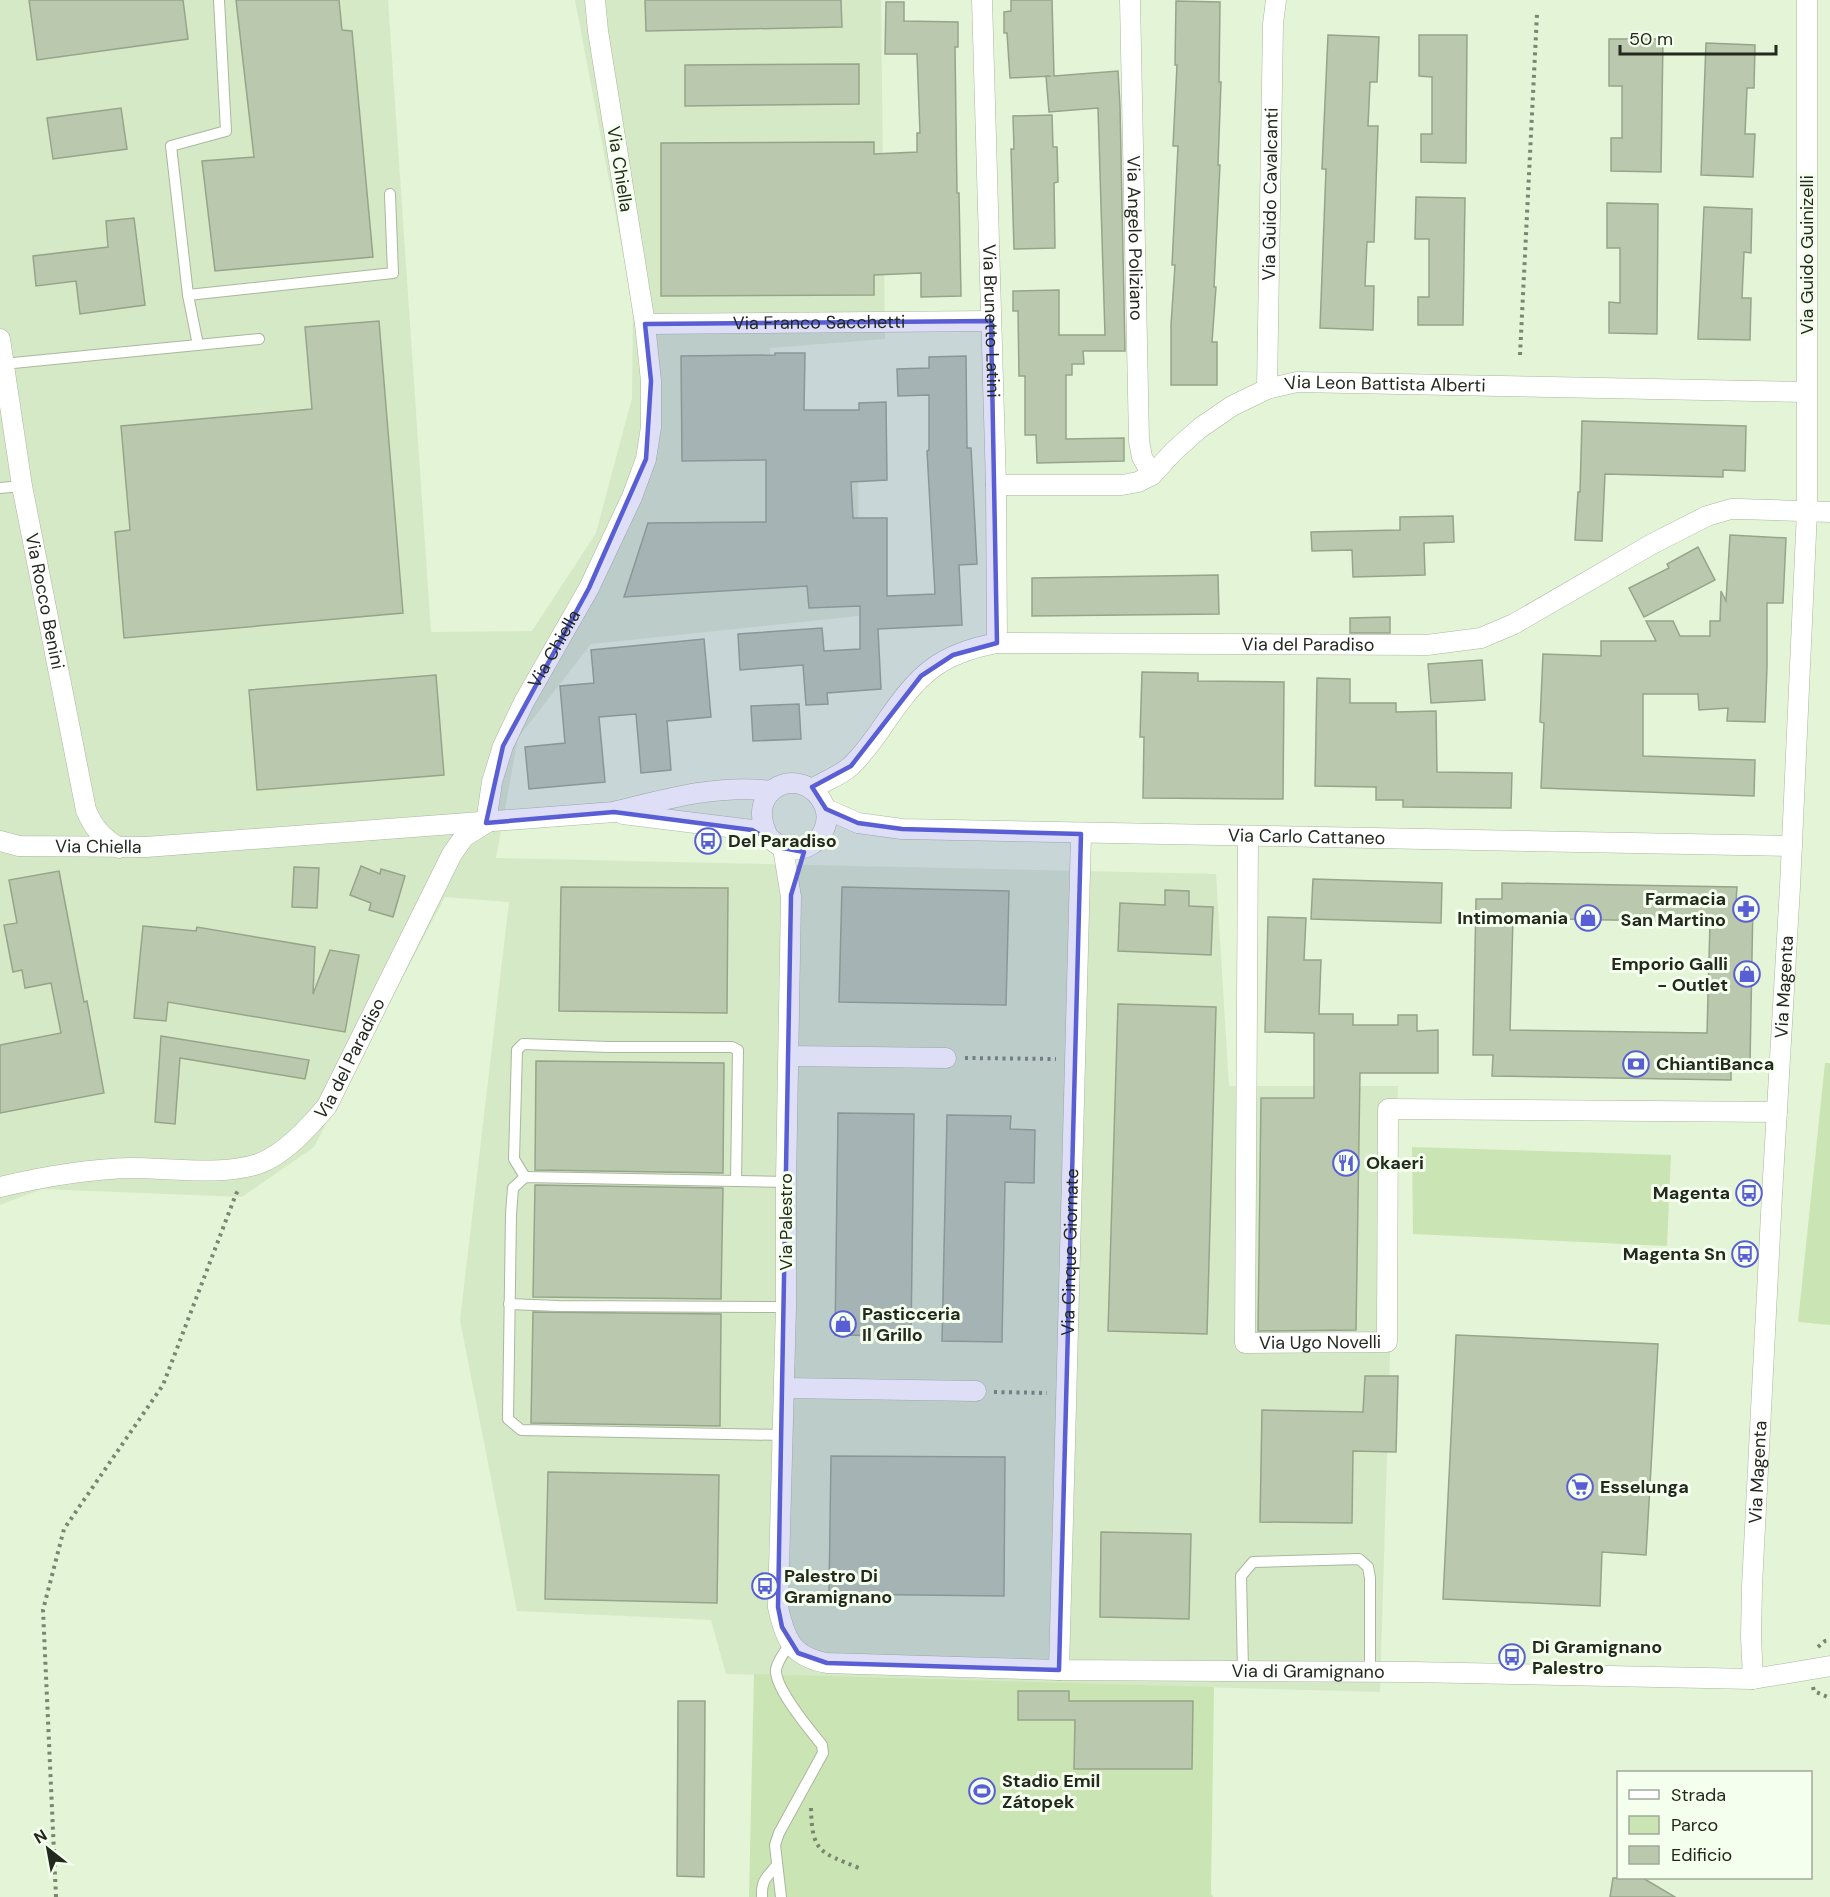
<svg xmlns="http://www.w3.org/2000/svg" width="1830" height="1897" font-family="'DM Sans',sans-serif">
<rect width="100%" height="100%" fill="#e4f4d7"/>
<path fill="#d5e9c6" d="M0 0H388L431 632 532 631 596 533 632 398 633 307 575 0H881L885 339 770 348 776 454 858 455 859 616 591 644 518 738 496 858 1216 874 1229 1086H1398L1380 1692 726 1674 711 1620 517 1611 460 1320 509 902 445 897 314 1147 242 1197 42 1189 0 1205Z"/>
<g fill="#cae4b3">
<path d="M1825 1063H1830V1325L1798 1322Z"/>
<path d="M1412 1147 1671 1155 1667 1246 1413 1234Z"/>
<path d="M754 1674 1214 1687 1211 1894 1213 1897H749Z"/>
</g>
<g fill="#bac9ad" stroke="#96a58a" stroke-width="1.5" fill-rule="evenodd">
<path d="M29 0H183L188 39 37 60Z"/>
<path d="M236 0H339L342 30 352 31 373 257 215 271 202 161 254 157Z"/>
<path d="M645 0H841L842 27 646 31Z"/>
<path d="M1011 0H1052L1054 76 1118 71 1120 106 1125 351H1083L1084 364H1072V375H1066V439L1124 438V461L1037 463 1036 435H1025V376H1019L1018 311H1013V291L1059 290V335H1105L1098 108 1049 112 1046 76H1051L1010 78 1007 33H1004V12L1011 11Z"/>
<path d="M1176 1 1220 2 1219 82H1221L1218 165H1220L1214 287H1216L1212 342H1217V385H1171V325L1175 265H1172L1178 146H1173L1177 65H1175Z"/>
<path d="M886 2H904V21L958 22V47H955L957 193H959L961 296 921 297V273L874 275V295L661 296V143L874 142V154L917 152V133H920L917 54H885Z"/>
<path d="M1328 35 1379 37 1377 82H1370L1368 126H1378L1374 242H1367L1365 286H1374L1373 330 1320 328 1326 169H1322Z"/>
<path d="M1419 35H1467L1466 163 1421 162V134H1432V77L1419 76Z"/>
<path d="M1609 39H1663L1661 172 1611 171V138H1622V86H1609Z"/>
<path d="M1706 43 1755 45 1754 88H1747L1745 134H1755L1753 177 1701 175Z"/>
<path d="M859 64V104L685 106V65Z"/>
<path d="M121 108 127 149 53 159 47 118Z"/>
<path d="M1052 115 1053 147H1057L1058 182 1054 183 1055 248 1014 249 1011 149H1014L1013 116Z"/>
<path d="M1416 197 1465 198 1463 325H1418V297H1429V239H1415Z"/>
<path d="M1607 203 1658 204 1657 334 1609 333V302L1620 303V248H1607Z"/>
<path d="M1704 207 1752 209 1751 253 1744 252 1742 298H1751L1750 340 1698 339Z"/>
<path d="M134 218 145 305 80 314 76 281 36 286 33 256 108 247 106 221Z"/>
<path d="M379 321 403 613 124 638 115 532 130 530 121 426 312 409 305 327Z"/>
<path d="M775 353H805L804 410H859V403L886 402 887 480 851 482 853 518H887V596L935 594 927 451 929 450V395L898 396 897 369 929 368V357L966 356 967 448H971L977 564 959 565 962 625 878 629 881 689 827 693 828 704 806 705 803 665 740 670 738 634 822 628 824 651 860 649V606L809 608 807 586 624 597 648 523 766 522V460L682 461 681 356 775 355Z"/>
<path d="M1582 421 1746 426 1745 471 1723 470V477L1605 474 1602 541 1575 540 1578 492H1580Z"/>
<path d="M1453 516 1454 542 1424 543 1425 575 1353 577 1352 550 1312 551 1311 532 1400 530V517Z"/>
<path d="M1730 535 1786 538 1783 603H1767V666L1765 722 1727 721 1728 708 1699 710 1698 694H1643V756L1755 760 1754 796 1541 788 1544 723 1540 722 1543 654 1601 656V641H1656L1646 621H1673L1680 636H1710V621H1720L1721 591 1726 601Z"/>
<path d="M1698 547 1715 580 1644 617 1629 588 1669 568 1667 564Z"/>
<path d="M1218 575 1219 614 1032 616V578Z"/>
<path d="M1390 617V633H1350V618Z"/>
<path d="M704 639 711 717 667 721 671 770 641 773 636 714 599 717 605 782 529 789 525 747 565 743 560 686 594 683 591 650Z"/>
<path d="M1482 660 1485 700 1431 703 1428 664Z"/>
<path d="M1142 672 1198 673V681L1284 682 1283 799 1143 798 1144 737H1140Z"/>
<path d="M436 675 444 775 257 790 249 690Z"/>
<path d="M1317 678 1350 679V703H1396V712L1436 711 1437 772 1512 773 1511 808 1403 807V800H1376V787L1315 786Z"/>
<path d="M799 704 801 739 753 741 751 706Z"/>
<path d="M361 866 380 874 381 869 405 876 393 917 369 910 371 903 350 895Z"/>
<path d="M294 867 319 868 317 908 292 907Z"/>
<path d="M59 871 84 1002 87 1001 104 1093 0 1113V1045L61 1033 51 983 25 988 22 970 13 972 4 925 17 923 9 880Z"/>
<path d="M1313 879 1442 883 1441 923 1311 919Z"/>
<path d="M1502 883 1737 887 1736 902H1753L1750 1064H1731V1080L1492 1076 1493 1055H1473L1476 899H1502ZM1513 918 1710 922 1707 1033 1510 1030Z"/>
<path d="M561 887 728 888 727 1013 559 1011Z"/>
<path d="M842 887 1009 891 1006 1005 839 1002Z"/>
<path d="M1165 890 1189 891V906L1213 907 1211 955 1118 951 1120 903 1165 905Z"/>
<path d="M1268 917 1306 918 1304 960H1321L1319 1014H1353V1025H1398V1015H1417V1031L1438 1030V1073H1360L1356 1330 1258 1331 1261 1098H1314V1033L1265 1032Z"/>
<path d="M143 926 196 931 197 927 315 947 313 994 330 950 359 955 345 1032 168 1002 166 1021 134 1018Z"/>
<path d="M1118 1004 1216 1007 1207 1334 1108 1331Z"/>
<path d="M161 1036 309 1060 305 1079 180 1058 175 1124 155 1122Z"/>
<path d="M536 1061 724 1063 723 1173 535 1170Z"/>
<path d="M838 1113 914 1114 911 1336 835 1335Z"/>
<path d="M947 1115 1011 1116 1010 1129 1035 1130 1034 1183 1005 1182 1002 1342 942 1341Z"/>
<path d="M535 1185 723 1188 721 1299 533 1297Z"/>
<path d="M533 1312 721 1314 720 1426 531 1423Z"/>
<path d="M1456 1335 1658 1344 1646 1555 1602 1552 1600 1606 1443 1599Z"/>
<path d="M1365 1376H1398L1396 1452 1353 1451 1352 1523 1260 1522 1262 1410 1363 1412Z"/>
<path d="M831 1456 1005 1457 1004 1596 829 1594Z"/>
<path d="M548 1472 719 1475 717 1603 545 1599Z"/>
<path d="M1101 1532 1191 1534 1189 1619 1100 1617Z"/>
<path d="M1018 1691H1069V1701H1193L1192 1769H1074L1075 1720H1018Z"/>
<path d="M678 1701H705L704 1877 677 1876Z"/>
<path d="M1613 1878H1643L1675 1897H1610Z"/>
</g>
<g fill="none" stroke-linecap="round" stroke-linejoin="round">
<g stroke="#a9b89d" stroke-width="12">
<g id="service">
<path d="M188 295 393 273 390 194"/>
<path d="M198 345 188 295 171 146 226 131 219 0"/>
<path d="M3 364 259 339"/>
<path d="M0 488 22 486"/>
<path d="M525 1177 514 1159 517 1050 523 1044 609 1047H732L738 1050 736 1181"/>
<path d="M509 1304 558 1306 786 1307"/>
<path d="M782 1435 521 1430 508 1419 511 1214 513 1188 525 1177 786 1182"/>
<path d="M1243 1671 1241 1576 1253 1562 1359 1559 1368 1567 1370 1578V1672"/>
<path d="M762 1897C761 1880 767 1877 777 1865"/>
<path d="M781 1897 775 1845 779 1833 823 1753 822 1745C810 1730 774 1688 776 1669 778 1660 785 1651 790 1644"/>
</g>
</g>
<g stroke="#a9b89d" stroke-width="21">
<g id="minor">
<path id="s1" d="M982 0 996 485 997 643"/>
<path id="s2" d="M1130 0 1139 441 1142 457 1152 475"/>
<path id="s3" d="M645 324 991 321"/>
<path id="s4" d="M0 339 22 486 86 810C94 829 101 836 119 848"/>
<path id="s5" d="M1267 389 1273 24 1276 0"/>
<path id="s6" d="M996 485H1122L1138 482 1152 475 1174 451 1200 428 1232 406 1267 389 1297 382 1806 392"/>
<path id="s7" d="M812 789C824 781 840 776 851 766 864 753 875 738 885 723 918 675 938 654 997 643L1427 645 1481 638 1514 624 1652 544 1707 516 1731 509H1739L1830 512"/>
<path id="s8" d="M826 809 858 823 902 829 1792 846"/>
<path d="M623 814 752 830C757 833 764 835 769 838 774 841 778 846 784 848 799 853 816 846 823 832 827 824 828 814 824 805 804 762 741 787 769 838"/>
<path id="s9" d="M486 823 492 782 503 746 524 702 589 588 632 497 646 459 651 427V381L645 324 598 31 595 0"/>
<path id="s10" d="M1248 836 1245 1343 1387 1342 1388 1109 1777 1112"/>
<path id="s11" d="M0 841 19 846 146 847 614 812C666 799 718 784 772 791"/>
<path id="s12" d="M783 848 791 897 786 1182V1307L778 1607C785 1639 792 1657 827 1663L1059 1670 1412 1672 1753 1679 1830 1666"/>
<path d="M789 1056 946 1058"/>
<path id="s13" d="M0 1187C42 1177 87 1169 131 1168 171 1168 219 1176 258 1164 284 1155 309 1127 327 1106L452 854 464 837 486 823"/>
<path d="M784 1388 976 1391"/>
<path id="s14" d="M1059 1670 1081 834"/>
<path id="s15" d="M1753 1679 1751 1637 1752 1586 1772 1195 1790 887 1807 511V0"/>
</g>
</g>
<g stroke="#7a8572" stroke-width="4" stroke-dasharray="3 4.5" stroke-linecap="butt">
<path d="M1520 355 1537 14"/>
<path d="M965 1058 1056 1059"/>
<path d="M994 1392 1047 1393"/>
<path d="M1818 1647 1825 1641 1830 1640"/>
<path d="M1813 1687 1814 1691 1830 1698"/>
<path d="M811 1808C812 1853 820 1852 859 1868"/>
<path d="M56 1897 43 1610 64 1529 163 1385 236 1194 240 1188"/>
</g>
<use href="#service" stroke="#fff" stroke-width="10"/>
<use href="#minor" stroke="#fff" stroke-width="20"/>
</g>
<path fill="#595ed5" fill-opacity="0.2" stroke="#595ed5" stroke-width="4.5" stroke-linejoin="round" d="M991 321 997 643 953 655 921 676 851 766 812 787 826 809 858 823 902 829 1081 834 1059 1670 827 1663 798 1653 782 1627 778 1607 791 895 804 852 783 848 752 830 614 812 486 823 503 746 589 588 646 459 651 381 645 324Z"/>
<defs>
<g id="bus-ring" transform="scale(1.35)"><circle r="9.5" fill="#f5ffed" stroke="#595ed5" stroke-width="1.5"/><path d="M-5-6H5V4H4V6H2V4H-2V6H-4V4H-5ZM-3.5-4V0h7V-4ZM-3.5 1.2v1.5H-2V1.2ZM2 1.2v1.5H3.5V1.2Z" fill="#595ed5"/></g>
<g id="pharmacy-ring" transform="scale(1.35)"><circle r="9.5" fill="#f5ffed" stroke="#595ed5" stroke-width="1.5"/><path d="M-2-6h4v4h4v4h-4v4h-4v-4h-4v-4h4Z" fill="#595ed5"/></g>
<g id="shop-ring" transform="scale(1.35)"><circle r="9.5" fill="#f5ffed" stroke="#595ed5" stroke-width="1.5"/><path d="M-5-2.5h2.3a2.7 3.5 0 0 1 5.4 0H5L5.5 6h-11ZM-1.5-2.5h3a1.5 2.3 0 0 0-3 0Z" fill="#595ed5"/></g>
<g id="bank-ring" transform="scale(1.35)"><circle r="9.5" fill="#f5ffed" stroke="#595ed5" stroke-width="1.5"/><path d="M-6-4H6V4H-6ZM0-2.3a2.3 2.3 0 1 0 0 4.6a2.3 2.3 0 1 0 0-4.6Z" fill="#595ed5"/></g>
<g id="restaurant-ring" transform="scale(1.35)"><circle r="9.5" fill="#f5ffed" stroke="#595ed5" stroke-width="1.5"/><path d="M-5-6h1v4h1v-4h1v4h1v-4h1v5L-1.5 .5V6h-2V.5L-5-1ZM5-6V6H3V1.5H1.5Q1.5-4 5-6Z" fill="#595ed5"/></g>
<g id="supermarket-ring" transform="scale(1.35)"><circle r="9.5" fill="#f5ffed" stroke="#595ed5" stroke-width="1.5"/><path d="M-6-5.5h2.5l.6 2H6L4.5 2H-2.5L-4.4-4H-6ZM-1.5 3.2a1.3 1.3 0 1 0 .1 0ZM3 3.2a1.3 1.3 0 1 0 .1 0Z" fill="#595ed5"/></g>
<g id="stadium-ring" transform="scale(1.35)"><circle r="9.5" fill="#f5ffed" stroke="#595ed5" stroke-width="1.5"/><path d="M0-5a6.5 5 0 1 0 0 10a6.5 5 0 1 0 0-10ZM-3.5-1.8h7v3.6h-7Z" fill="#595ed5"/></g>
</defs>
<g fill-rule="evenodd">
<use href="#bus-ring" x="708" y="841"/>
<use href="#pharmacy-ring" x="1746" y="909"/>
<use href="#shop-ring" x="1588" y="918"/>
<use href="#shop-ring" x="1747" y="974"/>
<use href="#bank-ring" x="1636" y="1064"/>
<use href="#restaurant-ring" x="1346" y="1163"/>
<use href="#bus-ring" x="1749" y="1193"/>
<use href="#bus-ring" x="1745" y="1254"/>
<use href="#shop-ring" x="843" y="1324"/>
<use href="#supermarket-ring" x="1580" y="1487"/>
<use href="#bus-ring" x="765" y="1586"/>
<use href="#bus-ring" x="1512" y="1657"/>
<use href="#stadium-ring" x="982" y="1791"/>
</g>
<g text-anchor="middle" dominant-baseline="central" stroke-width="6" stroke-linejoin="round" paint-order="stroke">
<g font-size="18" fill="#23291e" stroke="#f5ffed">
<text transform="translate(620 169) rotate(81)">Via Chiella</text>
<text stroke="none"><textPath href="#s5" startOffset="195">Via Guido Cavalcanti</textPath></text>
<text stroke="none"><textPath href="#s2" startOffset="238">Via Angelo Poliziano</textPath></text>
<text transform="translate(1807 255) rotate(-90)">Via Guido Guinizelli</text>
<text stroke="none"><textPath href="#s1" startOffset="321">Via Brunetto Latini</textPath></text>
<text stroke="none"><textPath href="#s3" startOffset="174">Via Franco Sacchetti</textPath></text>
<text stroke="none"><textPath href="#s6" startOffset="422">Via Leon Battista Alberti</textPath></text>
<text stroke="none"><textPath href="#s4" startOffset="266">Via Rocco Benini</textPath></text>
<text stroke="none"><textPath href="#s7" startOffset="554">Via del Paradiso</textPath></text>
<text stroke="none"><textPath href="#s9" startOffset="189">Via Chiella</textPath></text>
<text stroke="none"><textPath href="#s8" startOffset="484">Via Carlo Cattaneo</textPath></text>
<text stroke="none"><textPath href="#s11" startOffset="99">Via Chiella</textPath></text>
<text stroke="none"><textPath href="#s15" startOffset="693">Via Magenta</textPath></text>
<text stroke="none"><textPath href="#s13" startOffset="404">Via del Paradiso</textPath></text>
<text transform="translate(786 1222) rotate(-90)">Via Palestro</text>
<text stroke="none"><textPath href="#s14" startOffset="418">Via Cinque Giornate</textPath></text>
<text stroke="none"><textPath href="#s10" startOffset="582">Via Ugo Novelli</textPath></text>
<text stroke="none"><textPath href="#s15" startOffset="207">Via Magenta</textPath></text>
<text stroke="none"><textPath href="#s12" startOffset="1322">Via di Gramignano</textPath></text>
</g>
<g font-size="18" font-weight="bold" fill="#23291e" stroke="#f5ffed" text-anchor="start">
<text x="728" y="841">Del Paradiso</text>
<text x="1726" y="899" text-anchor="end">Farmacia<tspan x="1726" dy="21">San Martino</tspan></text>
<text x="1568" y="918" text-anchor="end">Intimomania</text>
<text x="1728" y="964" text-anchor="end">Emporio Galli<tspan x="1728" dy="21">- Outlet</tspan></text>
<text x="1656" y="1064">ChiantiBanca</text>
<text x="1366" y="1163">Okaeri</text>
<text x="1730" y="1193" text-anchor="end">Magenta</text>
<text x="1726" y="1254" text-anchor="end">Magenta Sn</text>
<text x="862" y="1314">Pasticceria<tspan x="862" dy="21">Il Grillo</tspan></text>
<text x="1600" y="1487">Esselunga</text>
<text x="784" y="1576">Palestro Di<tspan x="784" dy="21">Gramignano</tspan></text>
<text x="1532" y="1647">Di Gramignano<tspan x="1532" dy="21">Palestro</tspan></text>
<text x="1002" y="1781">Stadio Emil<tspan x="1002" dy="21">Zátopek</tspan></text>
</g>
</g>
<rect x="1617" y="1771" width="195" height="108" fill="#f5ffed" stroke="#a1a99a" stroke-width="1.5"/>
<rect x="1629" y="1790" width="30" height="9" fill="#ffffff" stroke="#a1a99a" stroke-width="1.5"/>
<text x="1671" y="1801" font-size="18" fill="#23291e">Strada</text>
<rect x="1629" y="1816" width="30" height="18" fill="#cae4b3" stroke="#a1a99a" stroke-width="1.5"/>
<text x="1671" y="1831" font-size="18" fill="#23291e">Parco</text>
<rect x="1629" y="1846" width="30" height="18" fill="#bac9ad" stroke="#a1a99a" stroke-width="1.5"/>
<text x="1671" y="1861" font-size="18" fill="#23291e">Edificio</text>
<g transform="translate(48 1849) rotate(329)" stroke="#f5ffed" stroke-width="4.5" paint-order="stroke">
<path d="M0-4.5L10 22L0 15L-10 22Z" fill="#23291e"/>
<text y="-9" font-size="16" font-weight="bold" text-anchor="middle" fill="#23291e">N</text>
</g>
<path d="M1620 45v9h156v-9" fill="none" stroke="#23291e" stroke-width="3"/>
<text x="1629" y="45" font-size="18" fill="#23291e" stroke="#f5ffed" stroke-width="4.5" paint-order="stroke">50 m</text>
</svg>
